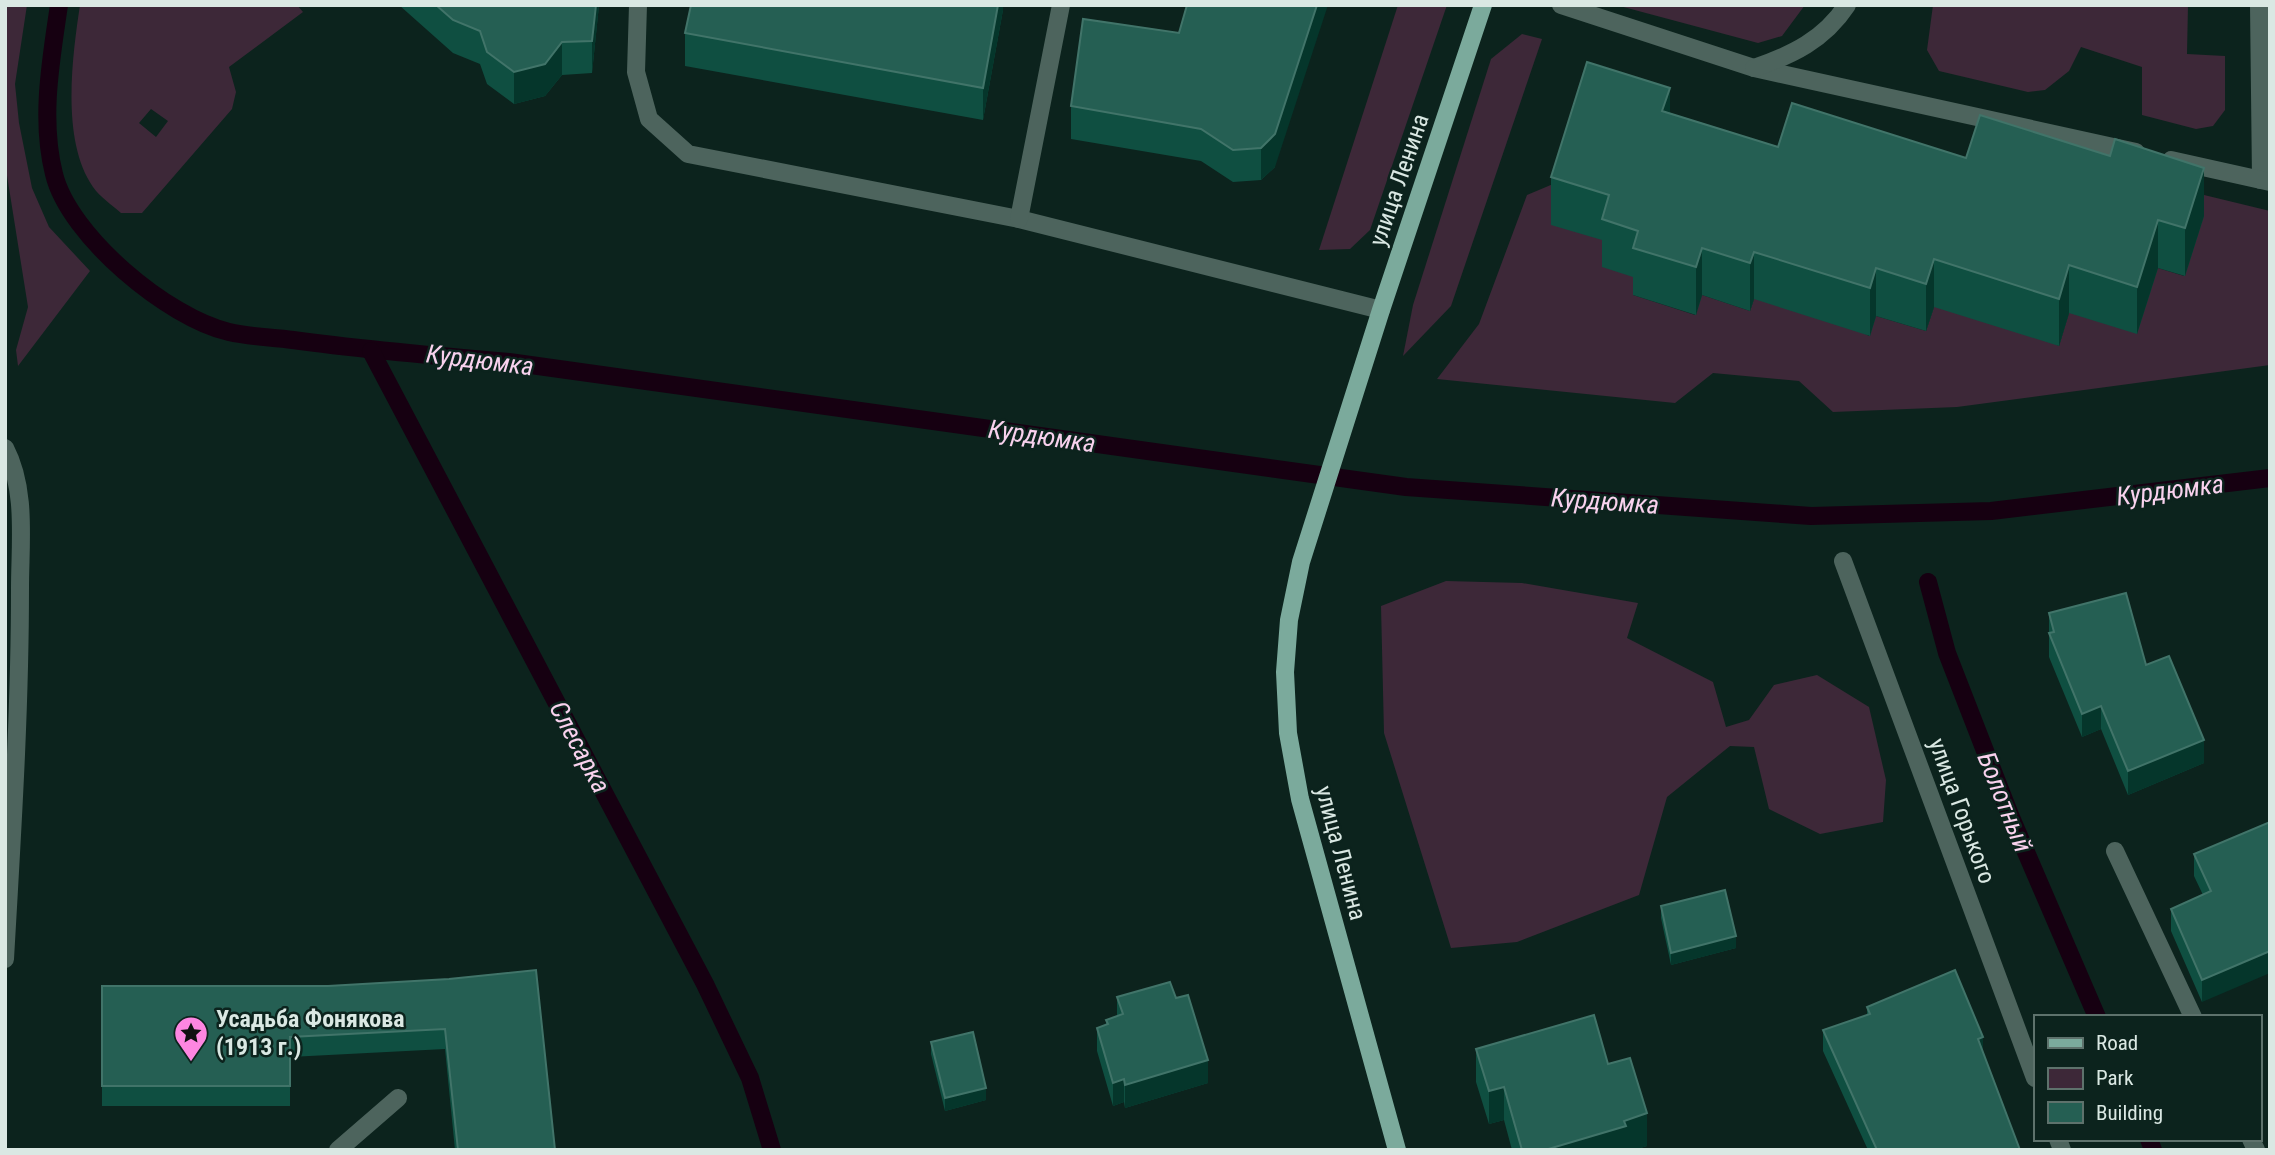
<svg xmlns="http://www.w3.org/2000/svg" width="2275" height="1155" font-family="'Roboto Condensed',sans-serif">
<rect width="100%" height="100%" fill="#0c231d"/>
<g fill="#3d2838" fill-rule="evenodd">
<path d="M5 5H27L15 84 19 123 32 188 49 227 90 271 18 366 16 350 28 307 5 163Z"/>
<path d="M80 5H297L303 12 229 67 236 92 232 109 142 213H121C112 205 100 197 93 187 61 141 72 58 80 5ZM151 109 168 121 156 137 139 123Z"/>
<path d="M1398 5H1447L1370 230 1350 249 1319 250Z"/>
<path d="M1616 5H1779L1785 7 1805 5 1782 36 1758 43Z"/>
<path d="M1933 5H2188L2187 54 2225 56V110L2213 126 2196 129 2142 115V67L2081 47 2069 71 2045 90 2028 92 1939 71 1927 50Z"/>
<path d="M1522 34 1542 39 1451 306 1403 356 1413 305 1491 59Z"/>
<path d="M1565 179 1609 243 1638 279 1633 295 1695 315 1702 295 1750 311 1761 278 1869 336 1876 316 1926 331 1940 289 2059 346 2069 313 2158 268 2184 276 2167 186 2270 211V365L1957 407 1833 412 1799 381 1713 373 1675 403 1437 379 1479 324 1527 195Z"/>
<path d="M1446 581 1522 583 1638 603 1627 638 1713 682 1726 727 1749 720 1774 685 1817 675 1869 707 1886 780 1883 822 1820 834 1769 809 1754 747 1730 746 1667 797 1639 895 1517 942 1451 948 1384 733 1381 606Z"/>
</g>
<g fill="none" stroke-linecap="round" stroke-linejoin="round">
<g stroke="#160011" stroke-width="18">
<path d="M59 5C51 60 40 119 54 174 69 236 168 318 229 332 250 337 272 337 293 340 365 350 437 356 509 362L1406 487 1811 516 1991 511 2270 478"/>
<path d="M371 351 705 984 750 1078 772 1150"/>
<path d="M1928 582 1947 653 2010 815 2097 1017"/>
<path d="M2149 1139 2153 1150"/>
</g>
<g stroke="#4d645d" stroke-width="18">
<path d="M638 5 636 72 649 119 688 154 1019 219 1381 310"/>
<path d="M1561 5 1754 68 2136 152"/>
<path d="M2259 5 2261 180"/>
<path d="M1754 68C1792 55 1824 40 1847 5"/>
<path d="M2171 160 2270 182"/>
<path d="M1019 219 1061 5"/>
<path d="M5 448C27 490 20 542 20 588 20 712 12 836 5 959"/>
<path d="M1843 561 2035 1078"/>
<path d="M2115 851 2193 1017"/>
<path d="M2058 1139 2062 1150"/>
<path d="M2251 1139 2256 1150"/>
<path d="M338 1150 398 1098"/>
</g>
<path stroke="#7baa9c" stroke-width="18" d="M1397 1150 1300 799 1288 733 1285 672 1289 620 1301 562 1381 310 1483 5"/>
</g>
<g fill="#0f4f41">
<path d="M399 5H599L592 73 562 75 545 96 514 104 487 84 480 64 453 53Z"/>
<path d="M998 5H1003V10L983 120 685 66V33Z"/>
<path d="M1179 33 1275 167 1261 180 1233 182 1201 161 1071 139V106Z"/>
<path d="M1670 113 1778 147 1966 158 2204 216 2185 276 2158 268 2137 334 2069 313 2059 346 1934 307 1926 331 1876 316 1870 336 1754 299 1750 311 1702 295 1696 315 1633 295V277L1602 267V240L1551 225V177Z"/>
<path d="M2049 613 2146 665 2204 763 2128 795 2101 729 2082 737 2049 657Z"/>
<path d="M2270 822 2202 1002 2171 931V909L2203 895 2194 876V854Z"/>
<path d="M1661 906 1736 948 1671 965 1661 918Z"/>
<path d="M449 979 555 1150H455L445 1049 290 1057V1106H102V986H328Z"/>
<path d="M1117 997 1176 998 1208 1083 1125 1108 1124 1102 1113 1106 1097 1051V1028L1106 1025V1020L1117 1016Z"/>
<path d="M1867 1007 1983 1053 2020 1150H1868L1823 1051V1030L1867 1015Z"/>
<path d="M931 1042 986 1100 945 1111 931 1054Z"/>
<path d="M1476 1049 1608 1064 1647 1146 1634 1150H1512L1504 1120 1489 1124 1476 1082Z"/>
</g>
<g fill="#05362b">
<path d="M596 5H599L592 73V41Z"/>
<path d="M998 5H1003V10L983 120V88Z"/>
<path d="M1317 5H1328L1275 167 1261 180V148Z"/>
<path d="M562 42V75L545 96 514 104V72Z"/>
<path d="M1670 88V136L1662 111Z"/>
<path d="M2204 168V216L2185 276V228Z"/>
<path d="M2158 220V268L2137 334V287Z"/>
<path d="M1702 248V295L1696 315V267Z"/>
<path d="M1754 252V299L1750 311V263Z"/>
<path d="M1934 259V307L1926 331V284Z"/>
<path d="M2069 265V313L2059 346V299Z"/>
<path d="M1876 268V316L1870 336V288Z"/>
<path d="M2101 706V729L2082 737V714Z"/>
<path d="M2204 740V763L2128 795V771Z"/>
<path d="M1736 936V948L1671 965V953Z"/>
<path d="M2270 951V973L2202 1002V980Z"/>
<path d="M1983 1037V1059L1978 1039Z"/>
<path d="M1208 1060V1083L1125 1108V1085Z"/>
<path d="M1124 1079V1102L1113 1106V1083Z"/>
<path d="M1504 1087V1120L1489 1124V1091Z"/>
<path d="M986 1088V1100L945 1111V1098Z"/>
<path d="M1647 1113V1146L1634 1150H1545Z"/>
</g>
<g fill="#255f53" stroke="#417469" stroke-width="2">
<path d="M436 5H596L592 41 562 42 545 64 514 72 487 52 480 31 453 20Z"/>
<path d="M691 5H998L983 88 685 33Z"/>
<path d="M1187 5H1317L1275 134 1261 148 1233 150 1201 129 1071 106 1083 19 1179 33Z"/>
<path d="M1587 62 1670 88 1662 111 1778 147 1792 103 1966 158 1980 115 2110 156 2115 139 2204 168 2185 228 2158 220 2137 287 2069 265 2059 299 1934 259 1926 284 1876 268 1870 288 1754 252 1750 263 1702 248 1696 267 1633 248 1638 231 1602 219 1609 195 1551 177Z"/>
<path d="M2126 593 2146 665 2169 656 2204 740 2128 771 2101 706 2082 714 2049 633 2054 632 2049 613Z"/>
<path d="M2270 822V951L2202 980 2171 909 2211 891 2194 854Z"/>
<path d="M1725 890 1736 936 1671 953 1661 906Z"/>
<path d="M536 970 555 1150H458L445 1029 290 1037V1086H102V986H328L449 979Z"/>
<path d="M1955 970 1983 1037 1978 1039 2020 1150H1877L1823 1030 1870 1014 1867 1007Z"/>
<path d="M1170 982 1176 998 1188 995 1208 1060 1125 1085 1124 1079 1113 1083 1097 1028 1108 1024 1106 1020 1123 1014 1117 997Z"/>
<path d="M1594 1015 1608 1064 1630 1058 1647 1113 1624 1121 1626 1126 1545 1150H1522L1504 1087 1489 1091 1476 1049Z"/>
<path d="M973 1032 986 1088 945 1098 931 1042Z"/>
</g>
<defs>
<g id="sight-pin" transform="scale(1.75)"><path d="M0 17L-7.5 6A9.5 9.5 0 1 1 7.5 6Z" fill="#fd86e1" stroke="#0c231d"/><path d="M0-6L1.8-2.2L6-1.7L2.9 1.2L3.7 5.4L0 3.3L-3.7 5.4L-2.9 1.2L-6-1.7L-1.8-2.2Z" fill="#111"/></g>
</defs>
<g fill-rule="evenodd">
<use href="#sight-pin" x="191" y="1033"/>
</g>
<g text-anchor="middle" dominant-baseline="central" stroke-width="5" stroke-linejoin="round" paint-order="stroke">
<g font-size="24" fill="#dae8e3" stroke="#0c231d">
<text transform="translate(1399 180) rotate(-71)">улица Ленина</text>
<text transform="translate(1962 811) rotate(70)">улица Горького</text>
<text transform="translate(1341 853) rotate(75)">улица Ленина</text>
</g>
<g font-size="24" font-weight="bold" fill="#dae8e3" stroke="#0c231d" text-anchor="start">
<text x="216" y="1019">Усадьба Фонякова<tspan x="216" dy="28">(1913 г.)</tspan></text>
</g>
<g font-size="26" font-style="italic" fill="#f9d2ee" stroke="#0c231d">
<text transform="translate(480 360) rotate(7)">Курдюмка</text>
<text transform="translate(1042 436) rotate(8)">Курдюмка</text>
<text transform="translate(2170 490) rotate(-7)">Курдюмка</text>
<text transform="translate(1605 501) rotate(4)">Курдюмка</text>
<text transform="translate(580 747) rotate(62)">Слесарка</text>
<text transform="translate(2005 802) rotate(68)">Болотный</text>
</g>
</g>
<rect width="2275" height="1155" fill="none" stroke="#dae8e3" stroke-width="14"/>
<rect x="2034" y="1015" width="228" height="126" fill="#0c231d" stroke="#5e726c" stroke-width="2"/>
<rect x="2048" y="1038" width="35" height="10" fill="#7baa9c" stroke="#5e726c" stroke-width="2"/>
<text x="2096" y="1050" font-size="21" fill="#dae8e3">Road</text>
<rect x="2048" y="1068" width="35" height="21" fill="#3d2838" stroke="#5e726c" stroke-width="2"/>
<text x="2096" y="1085" font-size="21" fill="#dae8e3">Park</text>
<rect x="2048" y="1102" width="35" height="21" fill="#255f53" stroke="#5e726c" stroke-width="2"/>
<text x="2096" y="1120" font-size="21" fill="#dae8e3">Building</text>
</svg>
